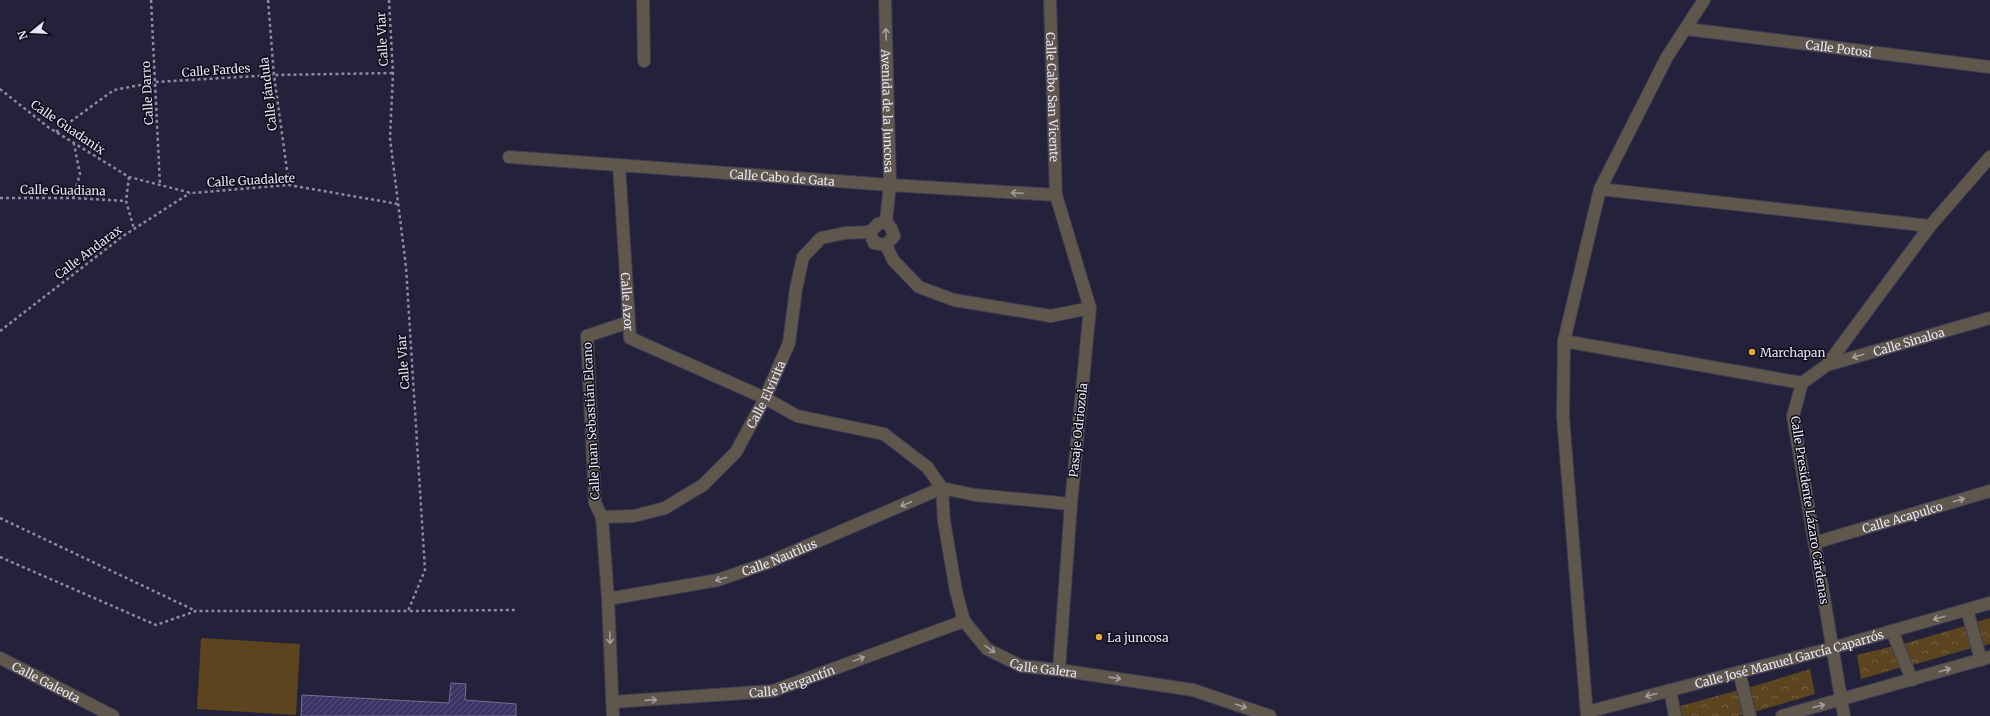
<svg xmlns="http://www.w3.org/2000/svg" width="1990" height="716" font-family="Merriweather,serif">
<defs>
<pattern id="park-crowns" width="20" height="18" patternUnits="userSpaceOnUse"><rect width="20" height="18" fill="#5c451e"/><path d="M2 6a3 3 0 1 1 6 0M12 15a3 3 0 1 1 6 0" fill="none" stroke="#73603f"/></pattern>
<pattern id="building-hatch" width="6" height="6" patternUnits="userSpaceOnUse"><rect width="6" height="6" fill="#3c3465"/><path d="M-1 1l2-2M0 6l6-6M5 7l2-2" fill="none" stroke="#58517c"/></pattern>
</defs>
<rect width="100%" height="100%" fill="#24213b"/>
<g fill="url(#park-crowns)">
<path d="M1990 618V644L1980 647 1973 623Z"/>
<path d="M1965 626 1972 648 1909 666 1903 644Z"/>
<path d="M1898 645 1906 666 1861 679 1857 655Z"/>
<path d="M1810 669 1815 694 1754 712 1748 688Z"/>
<path d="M1742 689 1749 713 1738 716H1679L1677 707Z"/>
</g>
<path fill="#5c451e" d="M201 638 300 644 296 715 197 709Z"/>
<path fill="url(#building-hatch)" stroke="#737090" d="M451 683 466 684 465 700 516 704V716H301L302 695 449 703Z"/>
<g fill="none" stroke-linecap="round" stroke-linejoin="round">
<g stroke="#3f3c55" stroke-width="14">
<g id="street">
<path d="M643 0 644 61"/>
<path id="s1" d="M885 0 890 185 886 221"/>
<path id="s2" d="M1050 0 1056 195 1090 308 1071 504 1059 670"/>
<path id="s3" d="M1687 29 1990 67"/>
<path id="s4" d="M509 157 890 185 1056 195"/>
<path id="s5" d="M619 165 630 338 765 398 797 416 884 434 927 467 942 488 975 495 1071 504"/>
<path d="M1600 189 1930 226"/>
<path d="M886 221 891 228 894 236 886 245 874 243 870 232 878 224Z"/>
<path d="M886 245 893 260 919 287 954 300 1051 316 1090 308"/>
<path d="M1564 341 1802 383"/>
<path id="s6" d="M1827 365 1990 318"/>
<path id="s7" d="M942 488 944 521 956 591 964 621 987 649 1021 666 1059 670 1193 690 1270 716"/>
<path id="s8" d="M602 517 634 516 665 508 703 485 736 452 765 398 789 343 796 289 803 257 821 238 845 233 870 232"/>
<path id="s9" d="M1814 543 1990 491"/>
<path id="s10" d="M608 599 718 580 767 563 942 488"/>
<path d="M1967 610 1981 660"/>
<path d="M1892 631 1912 680"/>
<path id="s11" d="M0 658 113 716"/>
<path d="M1739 672 1750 716"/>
<path d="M1670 690 1675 716"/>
<path id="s12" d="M612 702 773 691 964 621"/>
<path id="s13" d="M1587 712 1832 648 1990 603"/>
<path d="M613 716 608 599 602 517 595 503 587 336 629 322"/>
<path d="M1587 716 1563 417 1564 341 1600 189 1667 57 1704 0"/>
<path d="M1782 716 1990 657"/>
<path d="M1844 716 1793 416 1802 383 1827 365 1930 226 1990 157"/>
</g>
</g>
<g stroke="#8b8a9f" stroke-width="2.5" stroke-dasharray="3 3" stroke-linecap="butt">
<path d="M151 0 160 185"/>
<path d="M268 0 274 75 289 185"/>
<path d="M389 0 393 73 390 138 406 267 425 570 408 611 516 610"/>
<path d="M0 89 48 127 129 177 191 193 289 185 398 204"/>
<path d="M56 132 114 90 156 82 274 75 393 73"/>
<path d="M129 177 126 201 134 229"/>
<path d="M0 198H73L126 201"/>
<path d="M73 198 80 174 74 144"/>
<path d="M0 331 123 236 190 193"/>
<path d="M0 518 196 611"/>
<path d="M0 557 156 625 196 611H408"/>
</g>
<use href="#street" stroke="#5f574b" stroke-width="12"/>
</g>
<defs><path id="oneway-shaft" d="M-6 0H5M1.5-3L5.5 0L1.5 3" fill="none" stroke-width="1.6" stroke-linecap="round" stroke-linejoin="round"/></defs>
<g stroke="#a29ea1">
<use href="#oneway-shaft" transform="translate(886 34) rotate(-92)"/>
<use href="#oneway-shaft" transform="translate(1017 193) rotate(-177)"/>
<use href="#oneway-shaft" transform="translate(1858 356) rotate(164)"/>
<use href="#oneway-shaft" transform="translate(1959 500) rotate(-16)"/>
<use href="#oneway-shaft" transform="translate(906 504) rotate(157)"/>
<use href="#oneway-shaft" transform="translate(721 579) rotate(164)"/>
<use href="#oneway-shaft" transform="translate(1939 618) rotate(164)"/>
<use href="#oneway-shaft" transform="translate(610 638) rotate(88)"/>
<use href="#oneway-shaft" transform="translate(990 649) rotate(35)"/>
<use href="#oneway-shaft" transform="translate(859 659) rotate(-20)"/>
<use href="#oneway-shaft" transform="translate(1945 670) rotate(-16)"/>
<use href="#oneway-shaft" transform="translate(1115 678) rotate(8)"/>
<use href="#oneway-shaft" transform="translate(1651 695) rotate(165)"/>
<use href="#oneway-shaft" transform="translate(651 700) rotate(-4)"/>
<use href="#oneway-shaft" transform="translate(1241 706) rotate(19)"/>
<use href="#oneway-shaft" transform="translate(1819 706) rotate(-15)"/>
</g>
<g fill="#e8ab37" stroke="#0e0c18" stroke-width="1.5">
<circle cx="1752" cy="352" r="4"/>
<circle cx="1099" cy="637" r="4"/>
</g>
<g text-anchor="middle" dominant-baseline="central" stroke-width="3" stroke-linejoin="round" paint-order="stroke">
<g font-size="12" fill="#e6e5f7" stroke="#0e0c18">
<text transform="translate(382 39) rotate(-93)">Calle Viar</text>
<text stroke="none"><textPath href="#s3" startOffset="153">Calle Potosí</textPath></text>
<text transform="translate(216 70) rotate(-4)">Calle Fardes</text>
<text transform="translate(147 93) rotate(-93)">Calle Darro</text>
<text transform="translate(268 94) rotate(-97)">Calle Jándula</text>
<text stroke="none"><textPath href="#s2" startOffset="97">Calle Cabo San Vicente</textPath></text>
<text stroke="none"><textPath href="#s1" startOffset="111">Avenida de la Juncosa</textPath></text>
<text transform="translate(68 127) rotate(34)">Calle Guadanix</text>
<text stroke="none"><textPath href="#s4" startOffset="274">Calle Cabo de Gata</textPath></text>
<text transform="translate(251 180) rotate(-3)">Calle Guadalete</text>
<text transform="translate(63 190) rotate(1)">Calle Guadiana</text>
<text transform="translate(88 252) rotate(-37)">Calle Andarax</text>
<text stroke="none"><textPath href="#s5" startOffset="137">Calle Azor</textPath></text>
<text stroke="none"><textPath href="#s6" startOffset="85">Calle Sinaloa</textPath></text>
<text transform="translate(403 362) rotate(-94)">Calle Viar</text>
<text stroke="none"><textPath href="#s8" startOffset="220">Calle Elvirita</textPath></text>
<text transform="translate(591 421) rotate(-93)">Calle Juan Sebastián Elcano</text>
<text transform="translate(1078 430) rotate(-84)">Pasaje Odriozola</text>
<text transform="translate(1810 510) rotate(81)">Calle Presidente Lázaro Cárdenas</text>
<text stroke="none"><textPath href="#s9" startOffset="92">Calle Acapulco</textPath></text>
<text stroke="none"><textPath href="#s10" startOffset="177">Calle Nautilus</textPath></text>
<text stroke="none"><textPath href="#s13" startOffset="209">Calle José Manuel García Caparrós</textPath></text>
<text stroke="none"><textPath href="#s7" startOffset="232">Calle Galera</textPath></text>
<text stroke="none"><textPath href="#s12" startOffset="182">Calle Bergantín</textPath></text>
<text stroke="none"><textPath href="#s11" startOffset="52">Calle Galeota</textPath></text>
</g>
<g font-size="12" fill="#e6e5f7" stroke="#0e0c18" text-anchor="start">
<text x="1760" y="352">Marchapan</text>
<text x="1107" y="637">La juncosa</text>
</g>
</g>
<g transform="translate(32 32) rotate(252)" stroke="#0e0c18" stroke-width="3" paint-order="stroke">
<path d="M0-3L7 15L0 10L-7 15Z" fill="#e6e5f7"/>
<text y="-6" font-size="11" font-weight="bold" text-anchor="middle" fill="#e6e5f7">N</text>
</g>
</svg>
